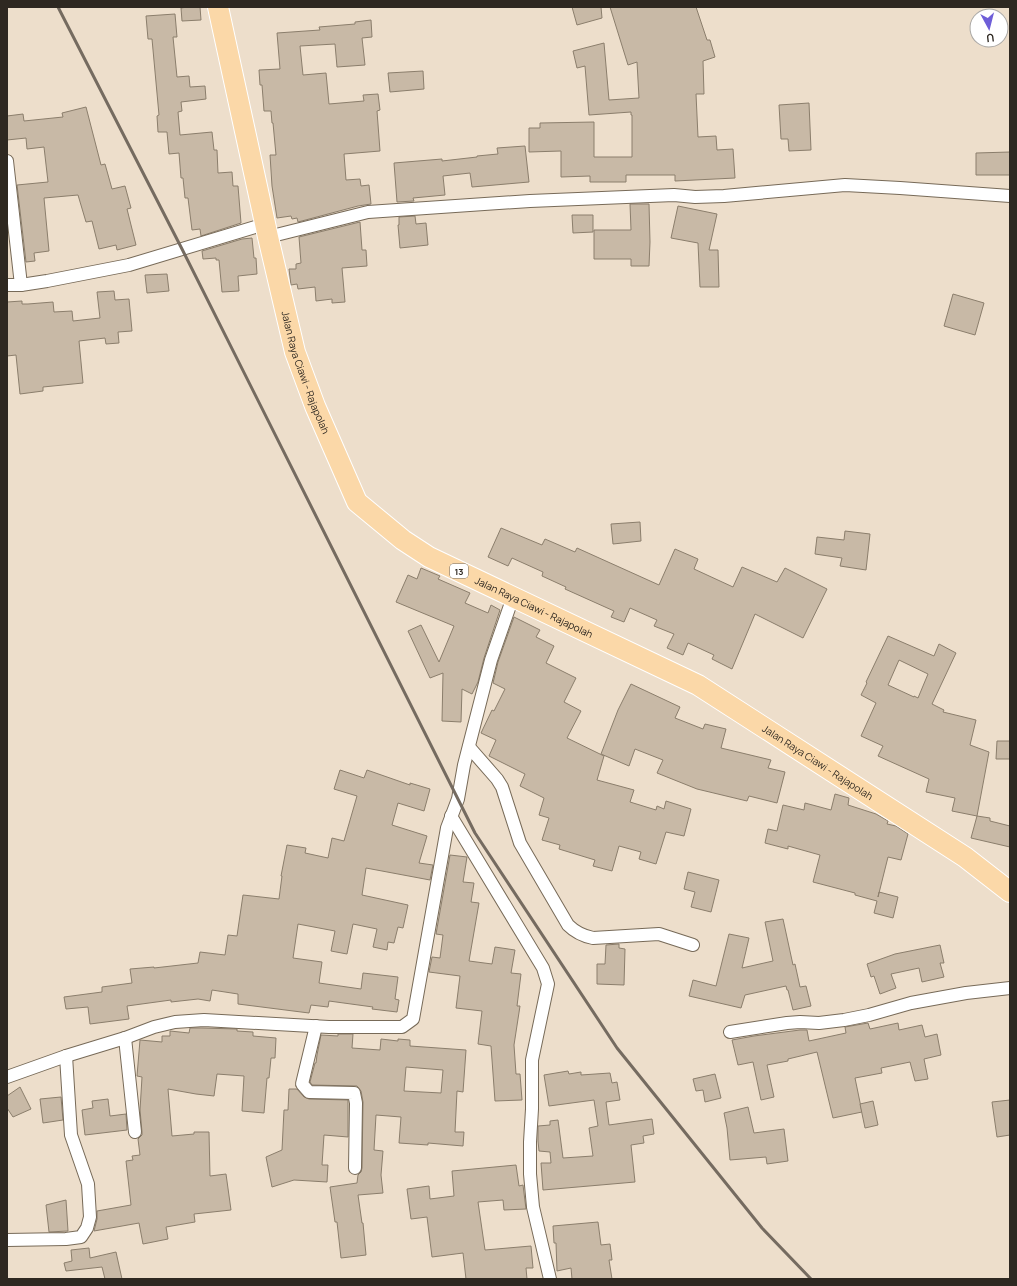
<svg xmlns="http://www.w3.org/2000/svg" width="1017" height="1286" font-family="Manrope,sans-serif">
<rect width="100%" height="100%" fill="#eddecb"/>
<g fill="#c8b9a6" stroke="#8b7e6c" fill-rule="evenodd">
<path d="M187 7H200L201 20 182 21 181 8Z"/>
<path d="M572 7H601L602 18 577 25Z"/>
<path d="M610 7H696L707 40H710L715 57 703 61 704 94H696L698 137 716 136 717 150 733 149 735 178 675 181V175H626V182H590V176L561 177V151L529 152V128H540V123L594 122V157H632V115H631V112L589 115 585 66 577 68 573 51 604 43 609 100 639 98 637 62 628 65Z"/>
<path d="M175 14 177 37H173L177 77 189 76 190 87 205 86 206 99 181 102 182 111 178 112 180 135 212 132 214 150H217L218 173 232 172 233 186H238L241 223 201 236 200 229 192 230 188 198H185L183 178H181L179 153 169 154 167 132H158L157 116 159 115 152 39H148L146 16Z"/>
<path d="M371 20 372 37 362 38 365 65 337 67 335 44 300 46 303 75 326 73 329 104 364 101 363 95 378 94 380 110 377 111 380 151 344 154 346 180 360 179 361 186 369 185 371 204 358 206 298 222 297 218 292 219 291 216 277 218 272 186 270 155H276L273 123H272L271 111H264L262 85H260L259 70 280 69 277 33 320 30 319 27 355 24V22Z"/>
<path d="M423 71 424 89 390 92 388 73Z"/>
<path d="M809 103 811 150 789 151 788 139H781L779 105Z"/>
<path d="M86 107 101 165 105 164 112 189 125 186 131 208 127 209 136 245 117 250 116 245 99 249 92 221 86 222 78 195 44 198 49 251 34 253 35 261 26 262 17 185 48 182 44 147 27 149 26 138 7 140V116L23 114 24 121 63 117 62 113Z"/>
<path d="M525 146 529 182 472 187 470 173 443 176 445 195 413 198 414 201 397 202 394 163 442 159V161L477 157V156L498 154 497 148Z"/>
<path d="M1010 152V175H976V153Z"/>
<path d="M630 204H649L650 242 649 266H631V259H594V230H631Z"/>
<path d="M678 206 717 214 709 250H718L719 287H700L698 243 671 238Z"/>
<path d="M572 215H593V232L573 233Z"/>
<path d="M415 216 416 224 426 223 428 245 400 248 398 225H399V217Z"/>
<path d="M360 222 362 250H366L367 266 342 268 345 302 332 303V299L316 301 315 287 298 289 297 284 291 285 289 269H296V264L301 263 299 237Z"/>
<path d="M252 238 254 258H256L257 274 238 276 239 291 222 292 219 260H216V258L203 259 202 251 242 239Z"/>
<path d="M167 274 169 291 147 293 145 275Z"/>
<path d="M114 291 115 300 129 299 132 331 118 332 119 343 106 344 105 338 79 341 83 383 43 387V391L20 394 16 355 7 356V302L22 301V304H28L53 302 54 312 72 311 73 321 100 318 97 292Z"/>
<path d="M953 294 984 303 975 335 944 326Z"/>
<path d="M640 522 641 541 613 544 611 524Z"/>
<path d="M501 528 542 545 545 539 575 552 577 548 659 585 675 549 698 559 694 569 733 587 742 567 777 582 785 568 827 589 803 638 755 614 732 669 712 659 714 655 688 643 683 655 667 648 674 634 654 626 657 620 630 608 624 622 611 617 614 611 565 589 566 587 542 576 543 572 512 558 508 566 488 557Z"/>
<path d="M845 531 870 534 866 570 840 566 842 558 815 554 817 537 844 540Z"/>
<path d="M421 568 440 576 438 579 470 593 465 603 488 613 491 605 500 610 484 658 478 682 472 694 462 689 461 722 442 721 443 673 430 678 408 631 421 625 439 662 454 626 396 602 408 575 417 579Z"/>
<path d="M514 617 540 630 536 637 554 646 546 663 576 678 564 702 581 711 567 738 604 756 597 780 634 790 630 802 656 810 657 806 664 809 666 801 691 809 684 836 666 832 656 864 639 859 641 852 619 846 612 871 593 866 595 860 559 849 560 845 542 840 549 818 539 815 544 798 520 786 525 774 489 756 496 740 481 733 492 710 494 711 505 689 493 683 498 662Z"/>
<path d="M888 636 934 656 939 644 956 653 932 704 944 710 943 712 976 720 970 745 989 752 977 816 990 818V821L1010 826V847L971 838 977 816 952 811 955 798 926 792 929 779 878 756 883 746 861 736 876 703 861 695 867 683 866 682ZM899 660 928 674 918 698 914 696V697L888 685Z"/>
<path d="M631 684 680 707 675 718 703 729 705 724 726 729 721 748 771 760 768 768 785 772 777 803 749 796 747 801 697 789 657 773 663 760 635 749 629 766 601 754 618 710Z"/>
<path d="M997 741H1010V759H996Z"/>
<path d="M340 770 364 778 367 770 410 785V783L430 789 424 811 398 803 392 825 427 836 419 863 433 865 430 880 366 868 362 895 408 905 403 928 398 927 394 943 388 942 387 950 373 947 377 929 353 924 347 954 331 951 335 931 298 924 293 958 322 962 319 983 361 989 363 973 398 977 395 999 399 1000 397 1012 372 1009 373 1007 329 1001 328 1007 311 1005 309 1013 238 1004V994L212 990 210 1001 198 999 171 1002V1000L127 1006 129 1019 90 1024 88 1007 66 1009 64 997 102 992V987L132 983 130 969 154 967V968L198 963 200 952 225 955 228 935 237 936 243 895 279 899 282 876H281L287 845 306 848 305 853 328 858 332 838 344 841 357 796 334 789Z"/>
<path d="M835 794 849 798 848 805 876 814 888 821 887 824 896 826 908 834 901 860 888 857 878 897 879 892 898 897 893 918 874 913 877 901 855 895V893L813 882 820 855 788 846V849L765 843 768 829 777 831 783 805 804 810 805 803 831 810Z"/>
<path d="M450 855 467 857 463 882 474 883 471 902 479 903 469 961 492 964 495 947 515 950 511 973 521 974 517 1006H520L514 1045 516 1074H520L522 1100 495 1101 491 1046 478 1044 482 1011 456 1008 460 976 429 972 432 957 440 958 443 935 436 934Z"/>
<path d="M688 872 719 880 711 912 691 907 695 892 684 889Z"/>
<path d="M783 919 793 965 795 964 800 987 806 986 811 1006 793 1010 788 990H787L786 986 745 995 741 1008 689 996 693 980 716 986 729 934 749 938 742 968 773 961 765 922Z"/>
<path d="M619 944V948L625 949 624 985 597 984V964H605L606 945Z"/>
<path d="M940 945 944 963H940L944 977 922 982 919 968 891 974 896 988 880 994 874 976 871 977 867 964 895 954Z"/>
<path d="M868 1023 870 1029 898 1023 899 1030 922 1025 925 1037 937 1034 941 1055 924 1059 928 1079 915 1081 910 1062 881 1068 882 1073 855 1078 862 1112 833 1118 817 1052 788 1059V1061L767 1065 774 1097 761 1100 753 1062 738 1065 732 1040 754 1036 800 1030H807L809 1041 846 1033 845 1027Z"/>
<path d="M190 1028H202L237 1029V1031L253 1032V1036L276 1038 275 1058H271L269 1078H267L264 1113 242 1111 244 1076 217 1074 214 1096 196 1094 168 1089 172 1136 194 1134V1132H209L210 1176 226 1174 231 1210 194 1214 195 1222 166 1227 168 1239 143 1244 139 1223 94 1231 97 1219V1211L131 1205 126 1161 133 1160 132 1156 140 1155 138 1139 142 1135V1132L140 1110 142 1077 137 1076 140 1040 162 1042V1036H170V1031L189 1033Z"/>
<path d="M338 1034H353L352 1048 380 1050 381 1039 398 1041V1039L410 1040V1046L466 1050 463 1092 457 1091 455 1132H464L463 1146 428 1143V1145L399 1143 401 1117 376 1115 374 1150 383 1151 381 1175 383 1193 358 1195 362 1223H363L366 1255 341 1258 337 1222H335L330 1187 357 1183 358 1175 361 1172 362 1168 363 1102 361 1091 357 1086 312 1085 310 1082 315 1063H316L317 1055 321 1035 338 1036ZM406 1067 443 1070 441 1093 404 1091Z"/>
<path d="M568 1071 569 1074 581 1072V1075L610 1073 612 1083 617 1082 620 1100 606 1102 609 1125 652 1119 654 1134 643 1136 644 1143 631 1145 635 1182 543 1190 541 1163H551L550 1152 539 1151 538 1141V1126L550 1125V1121L558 1120 563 1158 593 1156 589 1128 598 1126 594 1100 549 1106 544 1075Z"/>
<path d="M715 1074 721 1098 705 1102 703 1090 696 1091 693 1079Z"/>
<path d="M20 1087 31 1109 13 1117 7 1108V1096Z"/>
<path d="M289 1089H297L304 1097 309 1099 348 1100V1137L324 1135 322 1165H328L327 1182 294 1180 272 1187 266 1157 282 1150 284 1110H288Z"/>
<path d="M61 1097 63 1120 43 1123 40 1099Z"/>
<path d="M108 1099 110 1116 126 1114 127 1130 85 1135 82 1110 93 1108 92 1101Z"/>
<path d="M1010 1100V1135L997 1137 992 1102Z"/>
<path d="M873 1101 878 1125 865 1128 860 1104Z"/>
<path d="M748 1107 754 1133 784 1129 788 1161 767 1164 766 1157 730 1160 727 1128 724 1113Z"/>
<path d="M516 1165 519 1186 523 1185 526 1209 504 1210 503 1200 478 1202 485 1250 531 1246 533 1268H526L527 1279H466L463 1253 432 1257 427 1217 411 1219 407 1189 429 1186 430 1199 454 1196 452 1171Z"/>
<path d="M66 1200 68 1231 49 1232 46 1205Z"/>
<path d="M598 1222 601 1245 610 1244 612 1260H609L612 1279H572L571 1268 557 1271 556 1243H554L553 1226Z"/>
<path d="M89 1248 90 1258 116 1252 122 1279H105L102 1267 66 1271 64 1263 72 1261 71 1250Z"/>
</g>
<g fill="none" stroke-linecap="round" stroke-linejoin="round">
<g stroke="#776a58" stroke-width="14">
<g id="minor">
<path d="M7 161 21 285"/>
<path d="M268 237 368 212 530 201 674 195 695 197 724 196 845 185 900 188 1010 196"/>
<path d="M7 285H21L47 281 129 265 265 224"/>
<path d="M469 747 497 779 502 787 520 843 568 925C576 933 583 936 593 938L659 934 693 945"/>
<path d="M451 816 543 968 548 984 532 1060V1109L530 1142V1174L533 1207 550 1279"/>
<path d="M316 1026 302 1084 309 1092 354 1093 356 1103 355 1168"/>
<path d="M730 1032 787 1023 800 1022 819 1023 844 1020 869 1015 911 1003 966 993 1010 988"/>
<path d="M125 1038 135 1132"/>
<path d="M7 1077 66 1056 125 1038 154 1027 175 1022 204 1020 329 1027H402L413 1019 447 828 458 799 464 765 491 660 513 597"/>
<path d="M7 1240 66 1239 81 1237 87 1228 90 1217 88 1184 71 1135 66 1056"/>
</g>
</g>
<g stroke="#fff" stroke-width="22">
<g id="trunk">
<path id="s1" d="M218 7 268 237 295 352 315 406 357 502 403 540 429 557 698 685 965 857 1010 892"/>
</g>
</g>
<use href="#minor" stroke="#fff" stroke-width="12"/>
<use href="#trunk" stroke="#fbd8a8" stroke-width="20"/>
<path stroke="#756b60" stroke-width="3" d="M58 7 182 249 475 833 617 1048 762 1228 811 1279"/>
</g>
<g text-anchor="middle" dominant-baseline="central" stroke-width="3.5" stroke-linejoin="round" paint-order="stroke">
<rect fill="#fff" stroke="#6d6864" stroke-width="1" x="450" y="564" width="18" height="14" rx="3"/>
<g font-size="9" font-weight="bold" fill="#2e2821">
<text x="459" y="571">13</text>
</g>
<g font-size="10" fill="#2e2821" stroke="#fff">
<text stroke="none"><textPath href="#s1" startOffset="376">Jalan Raya Ciawi - Rajapolah</textPath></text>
<text stroke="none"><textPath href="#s1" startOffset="723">Jalan Raya Ciawi - Rajapolah</textPath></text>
<text stroke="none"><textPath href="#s1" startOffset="1047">Jalan Raya Ciawi - Rajapolah</textPath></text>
</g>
</g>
<rect width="1017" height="1286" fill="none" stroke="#2e2821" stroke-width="16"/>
<g transform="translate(989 28) rotate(173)"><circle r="19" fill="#ffffff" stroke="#aba9a6"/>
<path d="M0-3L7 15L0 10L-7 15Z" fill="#6e5ed8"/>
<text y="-6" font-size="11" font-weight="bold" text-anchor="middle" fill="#2e2821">U</text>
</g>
</svg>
